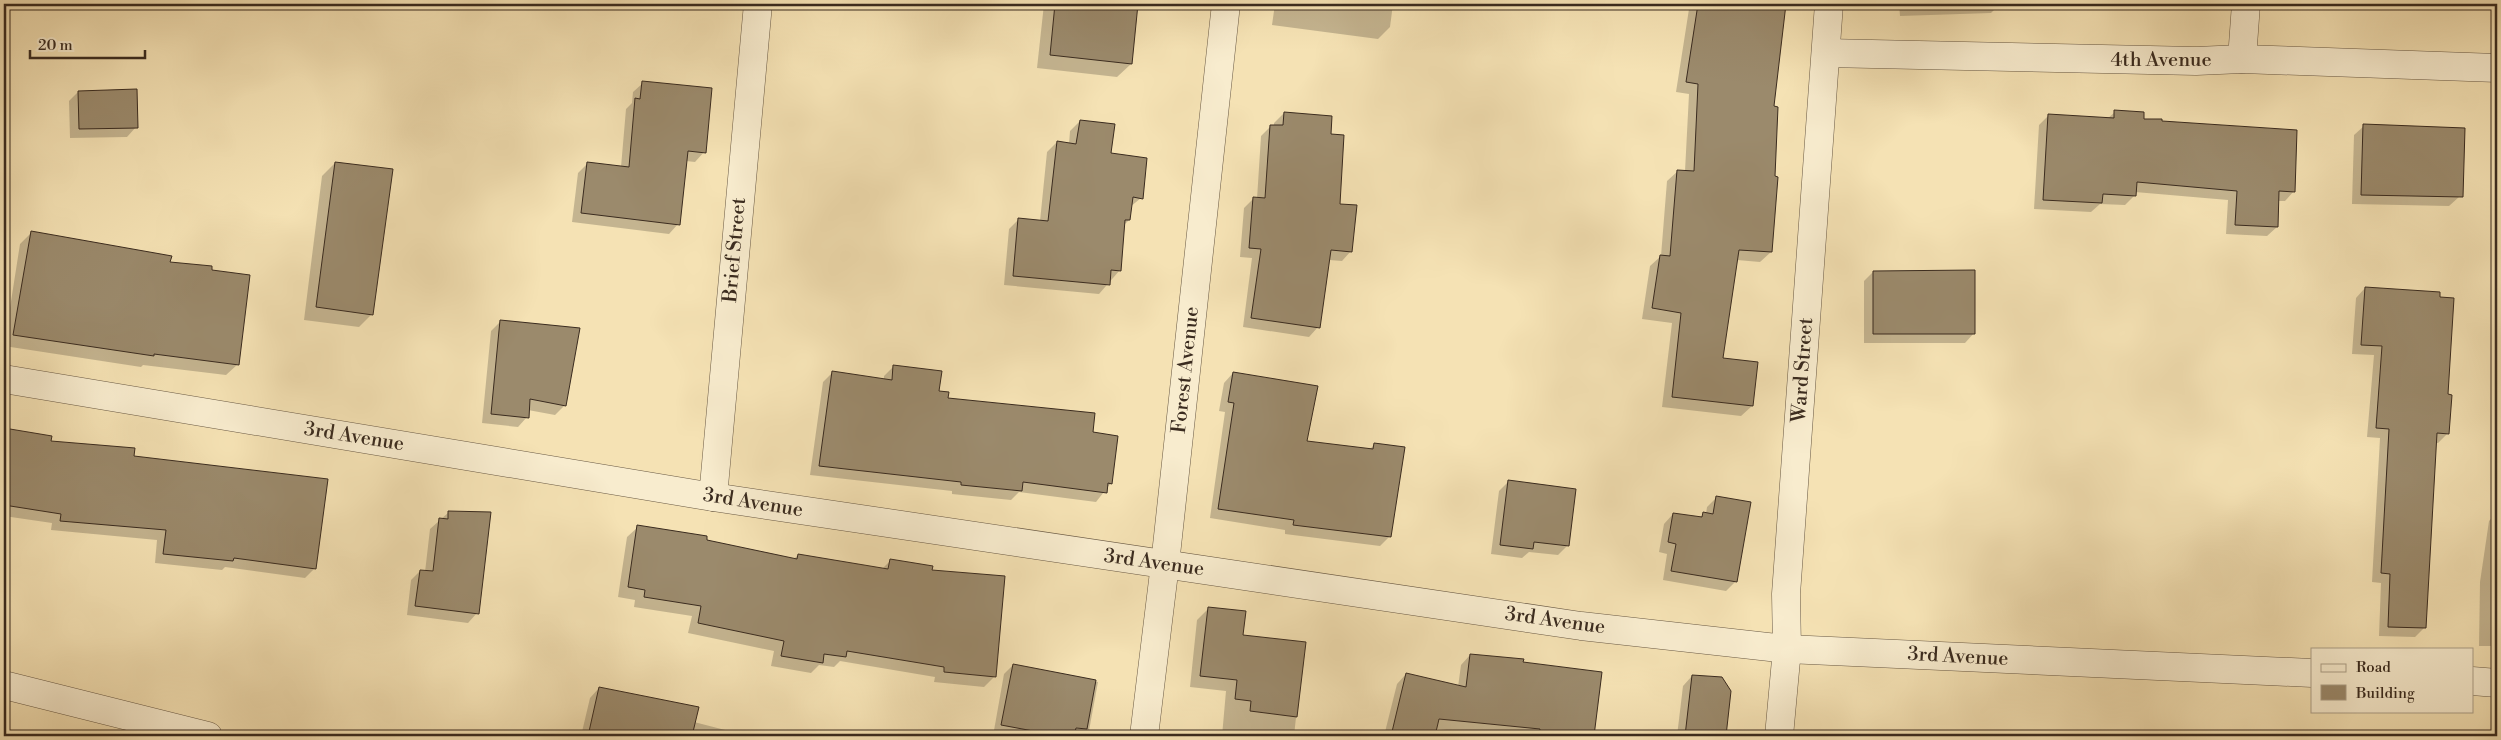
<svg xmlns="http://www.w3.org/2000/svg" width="2501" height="740" font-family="'Libre Bodoni',serif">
<rect width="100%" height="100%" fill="#f5e2b4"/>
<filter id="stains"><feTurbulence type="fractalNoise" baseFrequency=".004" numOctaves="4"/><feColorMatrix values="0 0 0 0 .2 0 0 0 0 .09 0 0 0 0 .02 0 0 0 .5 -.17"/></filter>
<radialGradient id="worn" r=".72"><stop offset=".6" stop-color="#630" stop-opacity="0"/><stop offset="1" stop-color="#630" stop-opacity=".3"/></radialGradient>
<g fill="#0003">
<path d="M1044 4H1137L1131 64 1117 77 1037 68Z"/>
<path d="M1275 4H1393L1390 27 1378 39 1272 25Z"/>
<path d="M1652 4H1785L1772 108 1771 252 1760 262 1737 260 1722 359 1752 406 1741 416 1662 407 1672 323 1642 319 1650 266 1661 256 1667 181 1678 171H1685L1689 94 1676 92 1689 9 1652 6Z"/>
<path d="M1899 4H2000L1991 13 1900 16Z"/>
<path d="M643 83 704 152 695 162 686 161 678 224 669 234 572 222 578 173 588 163 621 167 626 109 632 103 633 92Z"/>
<path d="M78 92 136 127 127 137 70 138 69 101Z"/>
<path d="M2115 112 2142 120 2294 191 2285 201H2278L2277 227 2267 236 2226 234 2228 200 2135 192V195L2125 205 2100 204 2091 212 2034 209 2039 125 2048 116 2107 119Z"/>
<path d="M1284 113 1329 135 1338 205 1351 251 1342 261 1329 260 1318 327 1309 337 1243 327 1252 258 1240 257 1244 208 1254 198 1257 199 1261 136 1271 126H1274V123Z"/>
<path d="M1080 121 1110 154 1141 198 1130 207 1129 220 1124 225 1120 270 1099 294 1004 285 1009 229 1019 219 1040 221 1047 152 1057 142 1069 144 1070 131Z"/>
<path d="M2364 126 2459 197 2449 206 2352 204 2354 135Z"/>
<path d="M335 163 372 314 359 327 304 320 322 176Z"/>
<path d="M31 233 169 263 238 364 226 375 143 365 141 367 4 346 20 244Z"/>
<path d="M1873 272 1974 333 1965 343H1864V281Z"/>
<path d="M2365 288 2447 396V434L2438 443H2435L2424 628 2415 637 2379 636 2381 583 2372 582 2380 438 2367 437 2374 355 2352 354 2356 298Z"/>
<path d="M501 321 565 405 555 415 528 410 527 417 518 427 482 423 491 331Z"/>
<path d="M894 366 947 399 1111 483 1096 502 1019 492 1011 500 952 494V491L810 475 823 382 833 372 884 380V376Z"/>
<path d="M1233 373 1306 442 1369 450 1375 444 1390 536 1380 546 1285 534V530L1210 518 1225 412 1219 411 1224 383Z"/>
<path d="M4 429 51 437 50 442 132 458 315 568 305 578 225 567 222 570 155 563 157 540 51 530 52 523 4 516Z"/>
<path d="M1509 481 1575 490 1567 546 1558 555 1529 552 1522 558 1491 554 1499 491Z"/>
<path d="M1716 498 1736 581 1726 591 1663 580 1667 554 1659 552 1664 524 1673 514 1698 518 1706 514 1707 507Z"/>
<path d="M449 512 477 613 468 623 407 615 411 580 420 571 425 572 430 529Z"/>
<path d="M2497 512V646H2479L2480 582 2489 521Z"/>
<path d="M638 527 794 559 798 555 882 569 891 560 931 571 995 676 984 687 934 682 935 677 840 661 834 667 819 665 811 673 771 666 774 651 688 633 692 616 634 607 635 600 618 597 627 537Z"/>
<path d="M1209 608 1241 636 1304 643 1294 736H1222L1226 691 1190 687 1197 620Z"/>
<path d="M1470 655 1600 673 1593 736H1511L1436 729 1434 736H1384L1397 684 1406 674 1458 687 1461 665Z"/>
<path d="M1013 665 1098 682 1088 736H993L1004 674Z"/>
<path d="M1692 676 1730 692 1724 736H1677L1683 686Z"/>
<path d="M599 688 694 722 733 732 732 736H581L590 698Z"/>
</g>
<g fill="#9b8a6c" stroke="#3a2b1f">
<path d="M1055 4H1138L1132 64 1050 55Z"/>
<path d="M1698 4H1786L1774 106 1778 107 1775 176 1778 177 1772 252 1739 250 1723 358 1758 362 1753 406 1672 397 1681 313 1652 308 1660 255 1670 256 1677 170 1694 171 1698 84 1686 82Z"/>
<path d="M642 81 712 88 706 153 688 151 680 225 581 213 587 162 629 167 635 98 640 99Z"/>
<path d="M137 89 138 128 79 129 78 91Z"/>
<path d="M2114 110 2144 112V119H2162V121L2297 130 2295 192 2279 191 2278 227 2235 225 2237 191 2137 182 2136 196 2103 194 2102 203 2043 200 2048 114 2114 118Z"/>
<path d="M1284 112 1332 116 1331 134 1344 135 1340 204 1357 205 1352 252 1331 250 1320 328 1251 318 1261 249 1249 248 1253 197 1265 198 1270 125H1283Z"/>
<path d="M1080 120 1115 124 1111 153 1147 158 1143 199 1133 197 1130 220H1125L1121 271 1111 270 1110 285 1013 276 1018 218 1048 221 1057 141 1076 144Z"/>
<path d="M2363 124 2465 128 2463 197 2361 195Z"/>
<path d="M335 162 393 169 373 315 316 307Z"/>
<path d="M31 231 172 256 170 262 212 266V270L250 275 239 365 154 354V356L13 335Z"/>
<path d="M1975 270V334H1873V271Z"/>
<path d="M2365 287 2440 292V297L2454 298 2448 394 2452 395 2449 434 2437 433 2426 628 2388 627 2390 574 2381 573 2389 429 2376 428 2382 346 2361 345Z"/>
<path d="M500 320 580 328 566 406 530 399 529 418 491 414Z"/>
<path d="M893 365 942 371 939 391 949 392 948 398 1095 413 1093 432 1118 436 1112 484 1108 483 1107 493 1023 482 1022 491 961 485V482L819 466 832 371 892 380Z"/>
<path d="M1233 372 1318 386 1307 441 1373 449 1374 443 1405 447 1391 537 1293 525 1294 520 1218 509 1234 403 1228 402Z"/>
<path d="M4 428 52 436 51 441 135 448 134 456 328 479 316 569 234 558 233 561 163 554 166 530 60 521 61 514 4 505Z"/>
<path d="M1508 480 1576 489 1569 546 1534 542 1533 549 1500 545Z"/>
<path d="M1716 496 1751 502 1737 582 1671 571 1676 544 1668 542 1673 513 1702 517 1703 512 1713 514Z"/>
<path d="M448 511 491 512 479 614 415 606 420 570 433 571 439 518 448 519Z"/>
<path d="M637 525 707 536V540L797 559 798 554 888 569 890 559 933 566 932 570 1005 576 996 677 944 672V667L847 651 846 657 824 654 823 663 781 656 784 641 698 623 701 606 644 597 645 590 628 587Z"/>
<path d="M1208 607 1246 611 1243 635 1306 642 1297 717 1250 711 1251 701 1235 699 1237 680 1200 676Z"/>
<path d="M1470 654 1524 659 1523 662 1602 672 1594 736H1539L1540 729 1439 719 1435 736H1391L1406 673 1466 687Z"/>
<path d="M1013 664 1096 680 1087 729 1076 728 1074 736H1060L1001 725Z"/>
<path d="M1692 675 1722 677 1731 691 1726 736H1685Z"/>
<path d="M599 687 699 707 692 736H588Z"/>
</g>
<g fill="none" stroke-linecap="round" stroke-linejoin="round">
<g stroke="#695944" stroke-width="29">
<g id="minor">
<path d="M1826 53 2196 61 2242 59 2497 68"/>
<path d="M2242 59 2246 4"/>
<path d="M4 379 713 497 1581 626 1787 649 2312 673"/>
<path d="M713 497 758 4"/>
<path d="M2472 681 2497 683"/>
<path d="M4 685 208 736"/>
<path d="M1779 736 1787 649 1786 594 1829 4"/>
</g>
</g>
<g stroke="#695944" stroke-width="29">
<path id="tertiary" d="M1144 736 1165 564 1226 4"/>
</g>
<use href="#minor" stroke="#f8ecce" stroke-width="28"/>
<use href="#tertiary" stroke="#f8ecce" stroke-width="28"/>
</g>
<g text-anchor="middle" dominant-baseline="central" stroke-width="4" stroke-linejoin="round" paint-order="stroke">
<g font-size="20" fill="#3a2b1f" stroke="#f8ecce">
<text x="2161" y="60">4th Avenue</text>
<text transform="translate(735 250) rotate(-85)">Brief Street</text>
<text transform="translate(1186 370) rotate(-84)">Forest Avenue</text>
<text transform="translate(1803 370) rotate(-86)">Ward Street</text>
<text transform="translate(354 437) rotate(9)">3rd Avenue</text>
<text transform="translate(753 503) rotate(9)">3rd Avenue</text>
<text transform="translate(1154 563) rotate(8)">3rd Avenue</text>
<text transform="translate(1555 621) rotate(8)">3rd Avenue</text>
<text transform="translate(1958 657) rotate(3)">3rd Avenue</text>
</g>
</g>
<rect width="2501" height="740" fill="none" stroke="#f5e2b4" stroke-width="20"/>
<rect x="5" y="5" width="2491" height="730" fill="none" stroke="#3a2b1f" stroke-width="2.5"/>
<rect x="10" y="10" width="2481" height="720" fill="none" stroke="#3a2b1f"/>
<rect x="2311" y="648" width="162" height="65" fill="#f8ecce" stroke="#ac9f88"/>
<rect x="2321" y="664" width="25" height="8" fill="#f8ecce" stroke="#ac9f88"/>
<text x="2356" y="672" font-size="15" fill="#3a2b1f">Road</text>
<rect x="2321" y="685" width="25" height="15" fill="#9b8a6c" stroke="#ac9f88"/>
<text x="2356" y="698" font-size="15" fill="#3a2b1f">Building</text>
<path d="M30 50v8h115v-8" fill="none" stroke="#3a2b1f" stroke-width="2.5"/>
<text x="38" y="50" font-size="15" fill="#3a2b1f" stroke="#f8ecce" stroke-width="4" paint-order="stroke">20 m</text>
<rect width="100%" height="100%" filter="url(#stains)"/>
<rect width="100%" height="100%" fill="url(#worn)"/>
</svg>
